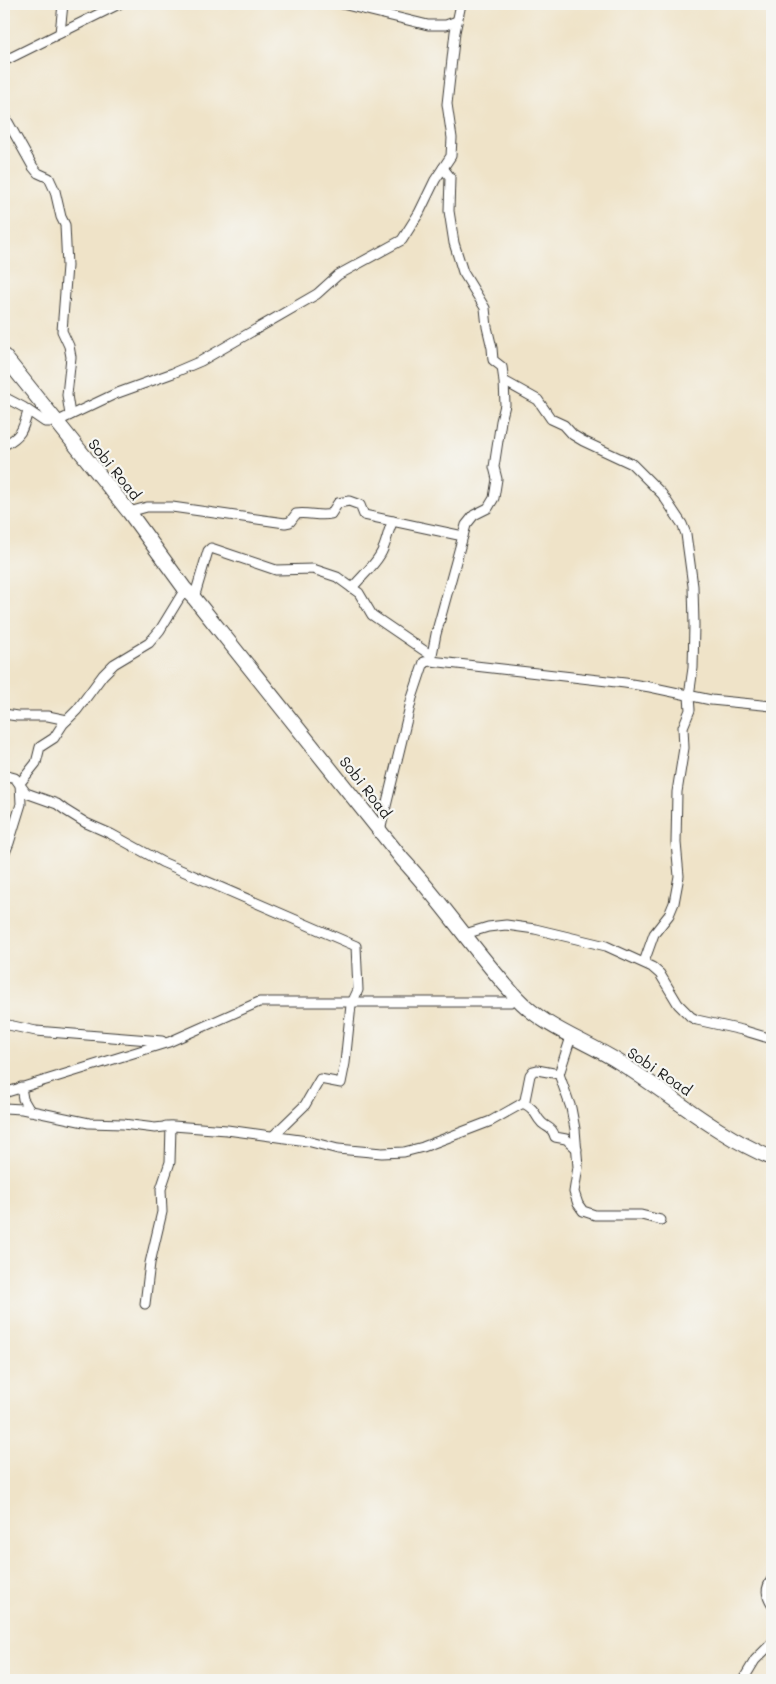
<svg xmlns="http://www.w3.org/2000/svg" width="776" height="1684" font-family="Mali,sans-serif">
<rect width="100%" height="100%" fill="#f6f6f2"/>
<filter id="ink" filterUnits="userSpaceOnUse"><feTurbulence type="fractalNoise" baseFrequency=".02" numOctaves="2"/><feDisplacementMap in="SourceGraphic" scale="10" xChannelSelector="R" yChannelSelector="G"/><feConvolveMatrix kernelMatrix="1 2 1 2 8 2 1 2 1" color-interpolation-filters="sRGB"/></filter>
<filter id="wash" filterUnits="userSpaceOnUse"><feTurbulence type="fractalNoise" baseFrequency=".0096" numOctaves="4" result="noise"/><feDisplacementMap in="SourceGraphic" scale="20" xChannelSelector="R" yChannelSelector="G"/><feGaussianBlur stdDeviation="1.12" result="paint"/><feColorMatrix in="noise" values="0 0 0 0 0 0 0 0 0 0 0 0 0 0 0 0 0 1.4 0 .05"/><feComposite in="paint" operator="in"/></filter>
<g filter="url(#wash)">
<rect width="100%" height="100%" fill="#efe3c8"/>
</g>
<g filter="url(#ink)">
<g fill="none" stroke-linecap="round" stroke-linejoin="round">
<g stroke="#3c3a36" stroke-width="11">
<g id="minor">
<path d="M342 4 428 25H446L457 21"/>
<path d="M60 33 63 4"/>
<path d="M4 61 119 4"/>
<path d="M4 115 33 167 38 173 49 178 55 191 61 217 65 225 67 266 62 331 69 346 71 357 67 395 70 415"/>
<path d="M443 168 450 177 449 211 454 243 463 272 485 308 487 327 492 348 493 360 502 367 504 381 538 400 551 419 564 425 573 435 583 441 632 464 662 494 682 524 686 534 693 586 694 625 693 668 689 696 690 710 683 727 684 748 677 792 676 843 679 876 674 903 669 915 654 934 644 962"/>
<path d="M4 397 23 407 45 422H56L115 394 173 373 201 361 317 294 338 275 402 240 419 213 435 180 451 156 452 138 447 104 455 32 461 4"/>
<path d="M4 445C22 436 23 429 28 411"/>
<path d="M129 512 147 507H172L285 523 290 522 296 514C308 512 320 517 331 514L338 503 349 501 360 505 364 515 463 536"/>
<path d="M352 588C361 577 373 567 380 555 387 544 387 532 393 521"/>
<path d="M194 598 208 551 211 548 276 570 313 569 337 577 359 593 372 615 432 656"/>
<path d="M431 660 436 634 466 525 474 515 488 508 494 498 497 479 494 467 501 421 505 405 504 381"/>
<path d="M4 714 17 716H48L67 720"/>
<path d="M4 775 15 778 26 793 57 804 65 810 86 823 111 834 162 862 356 946 358 990 351 1005 345 1063 341 1083 320 1079 305 1105 273 1136"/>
<path d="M380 831 412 698 424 662 431 661 625 683 650 687 711 700 772 706"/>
<path d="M4 855 9 843 21 804 20 783 36 763 40 747 54 738 63 724 77 710 103 675 114 664 149 643 160 630 185 589"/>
<path d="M465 934 488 927 506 925 535 929 606 946 652 967 660 974 678 1004 691 1017 697 1020 742 1030 772 1039"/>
<path d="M4 1024 36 1031 162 1041"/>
<path d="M559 1074 571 1108 575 1129 578 1167 574 1192 578 1204 583 1211 595 1215H641L661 1220"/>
<path d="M21 1087 23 1099 30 1111"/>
<path d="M4 1093 169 1042 259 1002H511L517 998"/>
<path d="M523 1103C538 1111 533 1114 542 1123 549 1129 552 1127 555 1137L566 1139 577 1149"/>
<path d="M4 1108 22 1109 89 1123 123 1124 155 1128 173 1126 227 1130 307 1141 338 1149 382 1153 404 1152 423 1147 491 1121 523 1103 525 1100 530 1075 533 1071 537 1070 559 1074 571 1037"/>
<path d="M145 1304 150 1263 162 1212 161 1189 170 1162 171 1126H166"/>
<path d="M772 1579C765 1589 766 1594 772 1604"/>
<path d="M743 1680 755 1660 772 1643"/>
</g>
</g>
<g stroke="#3c3a36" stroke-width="16">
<path id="highway" d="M4 356 129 512 185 589 194 598 403 860C444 904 476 954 517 998 545 1028 584 1040 619 1062 670 1094 716 1135 772 1158"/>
</g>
<use href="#minor" stroke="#fff" stroke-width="9"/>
<use href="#highway" stroke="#fff" stroke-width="14"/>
</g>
</g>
<g text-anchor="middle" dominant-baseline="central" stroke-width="4.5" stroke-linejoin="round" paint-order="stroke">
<g font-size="15" fill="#1c1c1c" stroke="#f6f6f2">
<text transform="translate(115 469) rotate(51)">Sobi Road</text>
<text transform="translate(366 787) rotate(52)">Sobi Road</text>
<text transform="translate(660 1071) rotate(34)">Sobi Road</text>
</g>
</g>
<rect width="776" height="1684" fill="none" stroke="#f6f6f2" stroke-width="20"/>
</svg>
